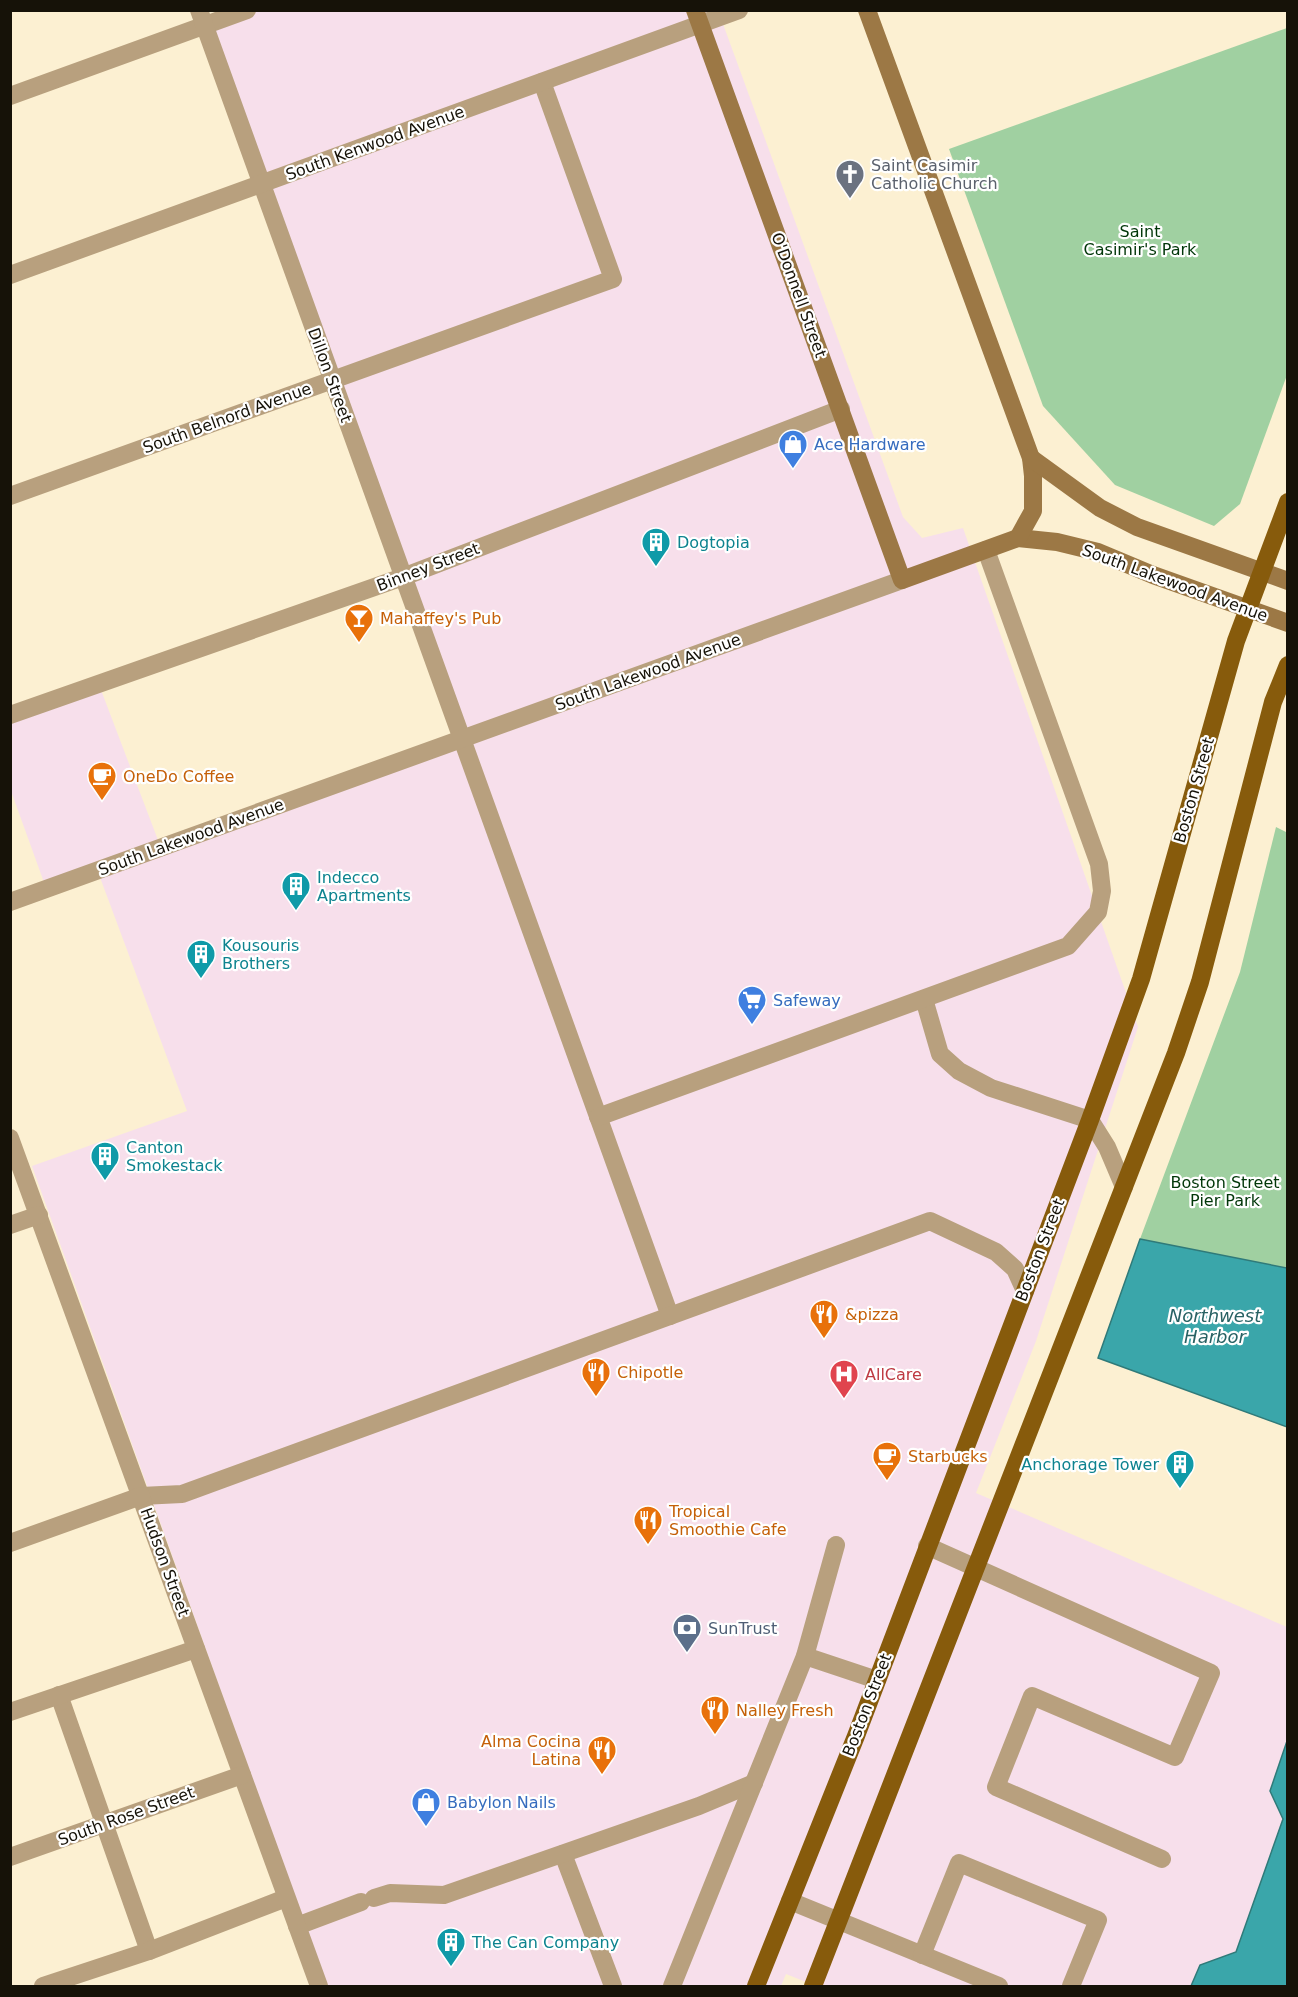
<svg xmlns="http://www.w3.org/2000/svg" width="1298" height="1997" font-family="'DejaVu Sans',sans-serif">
<rect width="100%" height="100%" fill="#fcf0d2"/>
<path fill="#f7dfeb" d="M246 10 724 11 719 13 903 517 922 538 963 528 1138 1027 1036 1341 976 1493 1287 1627V1741L1270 1791 1283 1819 1236 1952 1200 1965 1191 1986H816L786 1974 781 1986H327L32 1166 187 1111 98 872 46 888 11 791V713L98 682 161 848 466 739 204 26Z"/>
<g fill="#a0d0a1">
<path d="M1287 28V375L1240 504 1214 526 1115 485 1043 406 949 149Z"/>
<path d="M1276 827 1288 833 1287 1268 1140 1239 1240 972Z"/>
</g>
<g fill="#3aa6aa" stroke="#2f7a79" stroke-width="1.5">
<path d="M1140 1239 1287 1268V1427L1098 1358Z"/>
<path d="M1287 1741V1986H1191L1200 1965 1236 1952 1283 1819 1270 1791Z"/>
</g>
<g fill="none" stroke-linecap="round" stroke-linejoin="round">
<g stroke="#b8a07e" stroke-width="18">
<path d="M10 96 247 10"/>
<path d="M10 496 613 279 542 82"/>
<path d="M462 739 670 1316"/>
<path d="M924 999 940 1054 959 1071 991 1088 1090 1120 1107 1147 1124 1187"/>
<path d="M598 1117 1068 946 1098 912 1102 891 1099 864 986 550"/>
<path d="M141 1496 182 1494 193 1490 930 1221 996 1252 1015 1269 1025 1291"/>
<path d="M927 1546 1211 1673 1175 1757 1032 1696 996 1787 1162 1859"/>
<path d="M805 1656 877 1680"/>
<path d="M59 1695 149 1951"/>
<path d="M10 1712 196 1649"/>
<path d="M563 1854 613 1986"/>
<path d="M374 1898 390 1893 444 1895 699 1806 754 1783"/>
<path d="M790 1901 999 1986"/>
<path d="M297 1926 361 1902"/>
<path d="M922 1955 959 1863 1098 1920 1071 1986"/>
<path d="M43 1986 149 1951 286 1898"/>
<path d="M672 1986 805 1656 836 1545"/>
</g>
<g stroke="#b8a07e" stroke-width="18">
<path d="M199 10 462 739"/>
<path d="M10 275 739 10"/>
<path d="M10 715 403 577 841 409"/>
<path d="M10 902 902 580"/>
<path d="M10 1138 319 1986"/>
<path d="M10 1225 39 1215"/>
<path d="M10 1543 141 1496"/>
<path d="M10 1857 242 1775"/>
</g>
<g stroke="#9c7845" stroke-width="18">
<path d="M695 10 902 580 1018 538 1057 542 1098 552 1153 575 1288 623"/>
<path d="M867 10 1031 458 1033 476V511L1018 538"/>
<path d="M1031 458 1100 508 1137 527 1288 581"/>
</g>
<g stroke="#875b0c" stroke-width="18">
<path d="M756 1986 856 1736 1090 1120 1141 979 1236 641 1288 502"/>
<path d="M813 1986 1176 1053 1200 982 1273 702 1288 665"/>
</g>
</g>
<defs>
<g id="church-pin" transform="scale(1.5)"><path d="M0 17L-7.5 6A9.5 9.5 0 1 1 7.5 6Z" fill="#6b7280" stroke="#fff"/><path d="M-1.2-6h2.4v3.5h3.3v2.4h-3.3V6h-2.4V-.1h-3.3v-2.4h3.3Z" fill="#fff"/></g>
<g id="shop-pin" transform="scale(1.5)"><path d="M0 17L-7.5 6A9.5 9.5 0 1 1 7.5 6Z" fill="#3f7fe0" stroke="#fff"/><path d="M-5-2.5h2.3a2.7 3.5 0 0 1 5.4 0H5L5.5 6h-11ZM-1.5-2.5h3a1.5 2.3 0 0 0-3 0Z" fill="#fff"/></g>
<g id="building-pin" transform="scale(1.5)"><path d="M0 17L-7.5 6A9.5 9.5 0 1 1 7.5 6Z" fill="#0f9aa8" stroke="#fff"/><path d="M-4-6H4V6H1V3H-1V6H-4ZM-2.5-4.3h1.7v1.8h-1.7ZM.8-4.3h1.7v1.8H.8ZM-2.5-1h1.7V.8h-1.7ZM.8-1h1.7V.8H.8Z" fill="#fff"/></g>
<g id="bar-pin" transform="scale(1.5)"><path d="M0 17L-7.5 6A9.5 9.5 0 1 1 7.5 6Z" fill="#e8710a" stroke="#fff"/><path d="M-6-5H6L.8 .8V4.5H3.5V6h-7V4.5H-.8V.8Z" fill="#fff"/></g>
<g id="cafe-pin" transform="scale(1.5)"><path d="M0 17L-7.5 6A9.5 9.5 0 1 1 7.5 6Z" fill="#e8710a" stroke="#fff"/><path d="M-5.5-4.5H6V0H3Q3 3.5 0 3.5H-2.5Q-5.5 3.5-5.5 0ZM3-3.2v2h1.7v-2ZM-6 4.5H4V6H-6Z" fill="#fff"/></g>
<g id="supermarket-pin" transform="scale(1.5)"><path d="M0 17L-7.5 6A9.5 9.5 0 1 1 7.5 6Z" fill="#3f7fe0" stroke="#fff"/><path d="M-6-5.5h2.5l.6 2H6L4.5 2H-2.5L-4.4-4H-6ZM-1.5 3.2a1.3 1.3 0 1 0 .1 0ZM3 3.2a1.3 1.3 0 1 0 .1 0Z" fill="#fff"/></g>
<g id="restaurant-pin" transform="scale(1.5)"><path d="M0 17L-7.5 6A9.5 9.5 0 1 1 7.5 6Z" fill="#e8710a" stroke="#fff"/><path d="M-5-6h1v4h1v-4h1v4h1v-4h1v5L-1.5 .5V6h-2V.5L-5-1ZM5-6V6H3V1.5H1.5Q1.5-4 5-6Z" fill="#fff"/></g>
<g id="hospital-pin" transform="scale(1.5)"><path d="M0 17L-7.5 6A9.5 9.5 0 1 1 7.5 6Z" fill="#e0444e" stroke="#fff"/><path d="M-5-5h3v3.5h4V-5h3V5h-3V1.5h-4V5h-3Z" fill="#fff"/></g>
<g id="bank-pin" transform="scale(1.5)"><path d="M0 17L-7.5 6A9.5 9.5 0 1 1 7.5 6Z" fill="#5c6f8a" stroke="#fff"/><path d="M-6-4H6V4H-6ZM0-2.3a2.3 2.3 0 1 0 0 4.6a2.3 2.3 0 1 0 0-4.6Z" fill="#fff"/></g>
</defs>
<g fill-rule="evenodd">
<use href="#church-pin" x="850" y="174"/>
<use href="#shop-pin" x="793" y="444"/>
<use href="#building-pin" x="656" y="542"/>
<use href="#bar-pin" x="359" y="618"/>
<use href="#cafe-pin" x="102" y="776"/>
<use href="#building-pin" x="296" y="886"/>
<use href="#building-pin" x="201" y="954"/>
<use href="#supermarket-pin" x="752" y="1000"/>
<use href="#building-pin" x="105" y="1156"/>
<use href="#restaurant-pin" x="824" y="1314"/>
<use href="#restaurant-pin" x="596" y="1372"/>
<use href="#hospital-pin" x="844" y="1374"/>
<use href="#cafe-pin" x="887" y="1456"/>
<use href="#building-pin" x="1180" y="1464"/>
<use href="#restaurant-pin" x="648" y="1520"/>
<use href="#bank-pin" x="687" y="1628"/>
<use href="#restaurant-pin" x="715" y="1710"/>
<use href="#restaurant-pin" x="602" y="1750"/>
<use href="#shop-pin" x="426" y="1802"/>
<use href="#building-pin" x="451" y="1942"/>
</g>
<g text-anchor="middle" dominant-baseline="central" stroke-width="4.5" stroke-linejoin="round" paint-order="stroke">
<g font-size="16" fill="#161208" stroke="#fff">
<text transform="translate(375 143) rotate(-20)">South Kenwood Avenue</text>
<text transform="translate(799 295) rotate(70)">O'Donnell Street</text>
<text transform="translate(330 375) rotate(70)">Dillon Street</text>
<text transform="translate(227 418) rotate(-20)">South Belnord Avenue</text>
<text transform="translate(428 567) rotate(-21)">Binney Street</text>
<text transform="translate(1175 583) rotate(20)">South Lakewood Avenue</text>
<text transform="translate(648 672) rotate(-20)">South Lakewood Avenue</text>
<text transform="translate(1194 790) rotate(-74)">Boston Street</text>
<text transform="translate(191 837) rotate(-20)">South Lakewood Avenue</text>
<text transform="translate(1040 1250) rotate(-69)">Boston Street</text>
<text transform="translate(165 1562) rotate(70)">Hudson Street</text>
<text transform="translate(867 1705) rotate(-69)">Boston Street</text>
<text transform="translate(126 1816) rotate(-20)">South Rose Street</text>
</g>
<g font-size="16" fill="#5b616d" stroke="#fff" text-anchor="start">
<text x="871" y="165">Saint Casimir<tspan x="871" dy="18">Catholic Church</tspan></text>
</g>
<g font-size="16" fill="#003608" stroke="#fff">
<text x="1140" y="231">Saint<tspan x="1140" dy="18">Casimir's Park</tspan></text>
<text x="1225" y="1182">Boston Street<tspan x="1225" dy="18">Pier Park</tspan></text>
</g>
<g font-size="16" fill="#366cbe" stroke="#fff" text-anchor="start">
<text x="814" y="444">Ace Hardware</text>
<text x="773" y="1000">Safeway</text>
<text x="447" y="1802">Babylon Nails</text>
</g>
<g font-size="16" fill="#0d838f" stroke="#fff" text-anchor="start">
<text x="677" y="542">Dogtopia</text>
<text x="317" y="877">Indecco<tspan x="317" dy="18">Apartments</tspan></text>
<text x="222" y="945">Kousouris<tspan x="222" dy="18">Brothers</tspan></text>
<text x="126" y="1147">Canton<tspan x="126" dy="18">Smokestack</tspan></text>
<text x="1159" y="1464" text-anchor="end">Anchorage Tower</text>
<text x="472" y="1942">The Can Company</text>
</g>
<g font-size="16" fill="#c56008" stroke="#fff" text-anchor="start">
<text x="380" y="618">Mahaffey's Pub</text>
<text x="123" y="776">OneDo Coffee</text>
<text x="845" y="1314">&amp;pizza</text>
<text x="617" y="1372">Chipotle</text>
<text x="908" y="1456">Starbucks</text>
<text x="669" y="1511">Tropical<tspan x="669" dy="18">Smoothie Cafe</tspan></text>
<text x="736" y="1710">Nalley Fresh</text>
<text x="581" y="1741" text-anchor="end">Alma Cocina<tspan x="581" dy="18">Latina</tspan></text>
</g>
<g font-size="16" fill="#be3a42" stroke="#fff" text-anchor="start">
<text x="865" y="1374">AllCare</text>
</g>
<g font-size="16" fill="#4e5e75" stroke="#fff" text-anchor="start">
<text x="708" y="1628">SunTrust</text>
</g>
<g font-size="18" font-style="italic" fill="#286264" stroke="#fff">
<text x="1215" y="1315">Northwest<tspan x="1215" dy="21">Harbor</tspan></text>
</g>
</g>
<rect width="1298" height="1997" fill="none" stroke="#161208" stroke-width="24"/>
</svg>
